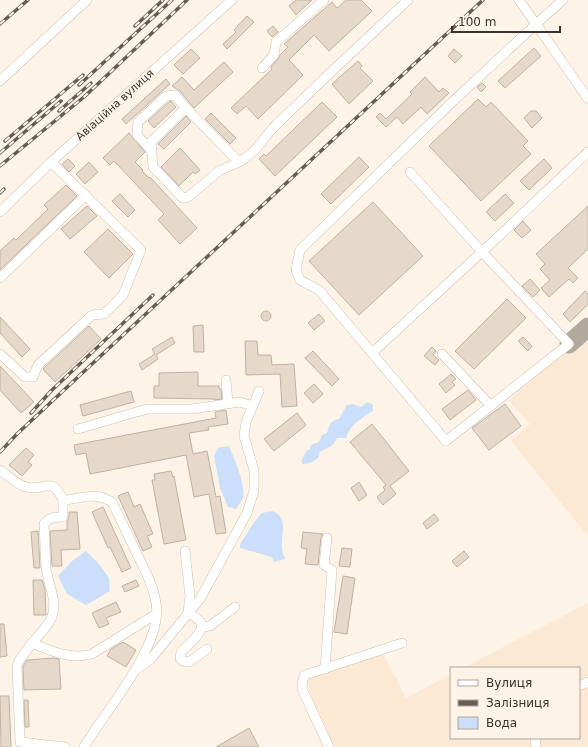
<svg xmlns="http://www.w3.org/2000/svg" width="588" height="747" font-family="'DejaVu Sans',sans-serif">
<rect width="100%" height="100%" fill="#fef3e7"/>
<g fill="#fce9d4">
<path d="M588 335V536L511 441 530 424 508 400Z"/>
<path d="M588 603V747H334L312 701 306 677 382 652 406 698 451 674V738H579V668H463Z"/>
</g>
<g fill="#ccdffa">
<path d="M367 402 373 405V411C362 418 350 424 346 438H337C332 449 327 446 319 453V457C315 461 309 464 303 464L301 461 307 450 310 449 311 445 319 442 322 435 327 433C329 425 331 420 339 419L347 405 353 404 361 407Z"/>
<path d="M229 446C234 458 246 485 243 498 241 502 238 506 236 509L228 507 220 488 214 456 218 448Z"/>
<path d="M272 511C289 517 281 533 282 547 282 551 284 555 285 559L274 562 272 557 240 548V544L255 521 262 513Z"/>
<path d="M86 551 99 564 109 578 110 591 86 605 67 594 58 576 72 561Z"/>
</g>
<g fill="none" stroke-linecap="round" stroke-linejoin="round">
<path stroke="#b1a89e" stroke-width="19" d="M569 344 588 327"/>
</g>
<g fill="#e6d9ca" stroke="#bfb2a4">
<path d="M296 0H312L296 15 289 6Z"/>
<path d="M346 0H361L372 11 329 51 314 35 289 60 303 75 258 119 246 106 237 114 231 108 272 69 271 67 278 59 280 55 288 47 284 44 332 2 337 8Z"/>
<path d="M247 16 254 22 227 49 223 44 236 32 234 30Z"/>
<path d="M273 26 278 32 272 37 267 31Z"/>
<path d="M534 48 541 56 505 88 498 81Z"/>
<path d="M191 49 200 58 183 74 174 65Z"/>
<path d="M454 49 462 56 455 63 448 56Z"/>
<path d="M358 61 362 66 360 68 373 81 349 104 332 84Z"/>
<path d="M224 62 233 72 194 108 180 91 172 86 182 77 194 90Z"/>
<path d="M425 77 439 92 443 88 449 93 427 114 421 107 403 124 397 117 386 127 376 117 380 113 386 119 412 94 410 92Z"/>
<path d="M166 79 170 84 126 124 122 119Z"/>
<path d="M482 83 486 87 481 92 477 87Z"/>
<path d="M478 99 486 107 491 102 528 141 523 146 531 154 481 201 429 146Z"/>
<path d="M171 101 176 107 154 128 148 121 169 102Z"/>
<path d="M322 102 337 117 275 176 259 159 264 154 266 156Z"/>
<path d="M531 111H536L542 118 532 128 524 118Z"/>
<path d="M211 113 236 138 230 144 205 119Z"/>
<path d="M186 116 191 122 164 149 158 144Z"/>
<path d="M129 133 145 152 135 162 143 170 142 171 149 178 150 177 197 228 180 244 158 220 164 214 114 161 110 165 103 158Z"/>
<path d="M180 148 200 170 195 174 193 172 179 186 161 167Z"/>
<path d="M359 157 369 167 331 204 321 194Z"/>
<path d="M68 159 75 166 69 172 62 164Z"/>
<path d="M544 159 552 168 529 190 520 181Z"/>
<path d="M89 162 98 172 85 184 76 174Z"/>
<path d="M66 185 77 196 0 270V251L14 238 16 240 48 209 44 205Z"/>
<path d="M120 194 135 210 128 217 112 201Z"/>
<path d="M505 194 514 203 495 221 486 212Z"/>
<path d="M373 202 423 256 359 315 309 261Z"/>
<path d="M87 206 97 216 70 239 61 229Z"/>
<path d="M588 206V249L568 268 578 278 573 283 569 279 549 297 541 288 550 280 540 269 545 264 536 254Z"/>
<path d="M523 221 531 230 522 238 514 230Z"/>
<path d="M108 229 133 254 109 278 84 252Z"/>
<path d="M530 279 540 290 533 297 522 286Z"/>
<path d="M585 291 588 294V304L570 322 563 314Z"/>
<path d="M507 299 526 318 474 369 455 351Z"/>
<circle cx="266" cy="316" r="5"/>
<path d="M319 314 325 321 314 330 308 323Z"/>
<path d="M0 317 30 349 22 357 0 333Z"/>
<path d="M203 325 204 352H194L193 326Z"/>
<path d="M89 326 101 339 55 382 43 369Z"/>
<path d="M172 337 175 343 156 355 158 359 142 370 139 364 155 354 152 349Z"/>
<path d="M523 337 532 346 528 351 518 341Z"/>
<path d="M245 341H257L258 355H271L272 365 294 364 297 406 282 407 280 374 246 375Z"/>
<path d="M432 347 436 351 433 355 439 360 435 365 424 356Z"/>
<path d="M313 351 339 379 332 386 305 358Z"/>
<path d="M0 366 34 402 21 413 0 390Z"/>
<path d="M198 372V386H219V389H221L222 399 214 400V399L154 398V386H159V373Z"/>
<path d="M451 374 456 379 452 382 455 385 446 393 439 384Z"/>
<path d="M314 384 323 394 313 403 304 393Z"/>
<path d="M468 390 476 400 450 420 442 409Z"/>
<path d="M131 391 134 402 83 416 80 405Z"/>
<path d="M505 404 521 426 489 450 472 428Z"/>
<path d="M226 410 228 424 208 427 209 430 189 433 193 454 207 451 216 497 220 496 226 533 216 534 209 494 194 497 186 455 90 474 86 453 76 455 74 445 216 418 215 412Z"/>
<path d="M297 413 306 425 274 451 264 439Z"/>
<path d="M372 424 409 471 390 486 396 494 383 505 377 497 385 490 383 487 386 485 350 442Z"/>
<path d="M26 448 34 455 28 462 32 465 22 476 9 465Z"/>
<path d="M171 471 173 477 174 476 186 540 164 544 152 480H155L154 474Z"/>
<path d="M359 482 367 495 359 501 351 488Z"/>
<path d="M128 492 134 507 140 504 153 534 147 536 152 547 143 551 118 496Z"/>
<path d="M103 507 131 568 122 572 110 547 108 548 92 512Z"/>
<path d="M69 512H77L80 549 61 550 62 566H52L50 531 67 530V522L69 517Z"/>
<path d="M434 514 439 520 427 529 423 523Z"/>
<path d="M38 531 40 568H34L31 532Z"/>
<path d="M303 532 323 534 321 537 318 565 305 564 307 549 301 548Z"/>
<path d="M342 548 352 549 350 567 339 566Z"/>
<path d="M464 551 469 557 457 567 452 561Z"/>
<path d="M343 576 355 578 347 634 334 632Z"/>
<path d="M33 580H42L45 590 46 615H34Z"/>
<path d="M136 580 139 586 125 592 122 586Z"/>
<path d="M116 602 121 612 106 618 109 624 99 628 92 613Z"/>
<path d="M0 624H4L7 656 0 657Z"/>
<path d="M123 642 136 650 126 667 107 656 111 649Z"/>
<path d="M54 658 59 659 61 689 24 690 23 666 27 660Z"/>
<path d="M0 696H9L11 747H1Z"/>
<path d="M24 700H28L29 727H25Z"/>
<path d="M249 728 259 747H216Z"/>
</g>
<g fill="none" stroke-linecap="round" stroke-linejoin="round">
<g stroke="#ccc0b1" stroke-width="10">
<g id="minor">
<path d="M519 0 536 24 563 0"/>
<path d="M262 68 274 55 276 42 324 0"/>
<path d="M0 81 87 0"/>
<path d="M588 99 536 24 448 106 300 250 296 270 300 280 319 290 446 441 569 344 482 252 588 152"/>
<path d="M152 151 137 135 138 122 166 96 175 95 186 108"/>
<path d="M239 162 186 108 151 142 153 167 183 198 188 197 219 171 239 162C258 152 263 137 277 124 320 82 364 41 408 0"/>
<path d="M0 212 51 162 232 0"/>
<path d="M0 278 86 195"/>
<path d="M372 353 482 252 410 172"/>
<path d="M0 354 25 377H33L38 365 92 315 104 314 123 295 141 250 51 162"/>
<path d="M442 354 491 406"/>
<path d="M226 380 228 403"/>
<path d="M78 429 147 409H192L240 402 253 406"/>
<path d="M0 470C8 475 17 485 26 487 45 492 51 474 63 500 84 499 92 491 112 502 121 520 129 537 137 554 145 570 153 585 156 603 164 645 105 711 84 747"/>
<path d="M185 551 190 596 188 612C192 615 199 619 201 623 205 632 187 646 181 652L180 658 183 661 189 662 207 649"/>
<path d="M202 627 210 626 235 607"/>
<path d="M32 643C38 636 46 628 51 619 59 602 48 585 46 568 45 553 45 539 44 524 49 517 55 517 63 517V500"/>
<path d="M137 669 150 660 200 599 247 513 254 491V470L244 436 246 422 259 391"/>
<path d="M325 669 332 570 324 565 327 538"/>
<path d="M579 686 588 682"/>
<path d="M535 738 536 747"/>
<path d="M65 747 20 742 17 666 19 661 32 643C51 651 71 660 92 654L156 614"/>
<path d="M329 747 302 689 303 679 305 675 402 643"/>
</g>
</g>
<use href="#minor" stroke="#fff" stroke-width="9"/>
<g stroke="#645d56" stroke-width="3.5">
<g id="rail">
<path d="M0 24 28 0"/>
<path d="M135 26 163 0"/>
<path d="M79 85 172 0"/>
<path d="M59 111 91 83"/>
<path d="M5 141 83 75"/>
<path d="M0 153 61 101"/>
<path d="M0 166 84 97 187 0"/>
<path d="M0 193 4 189"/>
<path d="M31 413 52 390 153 295"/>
<path d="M0 452 17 434 63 391 483 0"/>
</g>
</g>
<use href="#rail" stroke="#fef3e7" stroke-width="2" stroke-dasharray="6" stroke-linecap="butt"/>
</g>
<g text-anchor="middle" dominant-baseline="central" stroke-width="4" stroke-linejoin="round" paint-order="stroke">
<g font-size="11" fill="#38332d" stroke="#fef3e7">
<text transform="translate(115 105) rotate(-42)">Авіаційна вулиця</text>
</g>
</g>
<rect x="450" y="667" width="130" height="72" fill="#fef3e7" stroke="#afa69d"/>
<rect x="458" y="680" width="20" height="6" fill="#ffffff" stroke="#afa69d"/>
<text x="486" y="687" font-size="12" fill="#38332d">Вулиця</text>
<rect x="458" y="700" width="20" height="6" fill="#645d56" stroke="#afa69d"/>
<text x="486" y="707" font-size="12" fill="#38332d">Залізниця</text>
<rect x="458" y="717" width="20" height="12" fill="#ccdffa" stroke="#afa69d"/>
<text x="486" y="727" font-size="12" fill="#38332d">Вода</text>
<path d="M452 26v6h108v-6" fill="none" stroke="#38332d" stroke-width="2"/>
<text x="458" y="26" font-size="12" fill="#38332d" stroke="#fef3e7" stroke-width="3" paint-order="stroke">100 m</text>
</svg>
